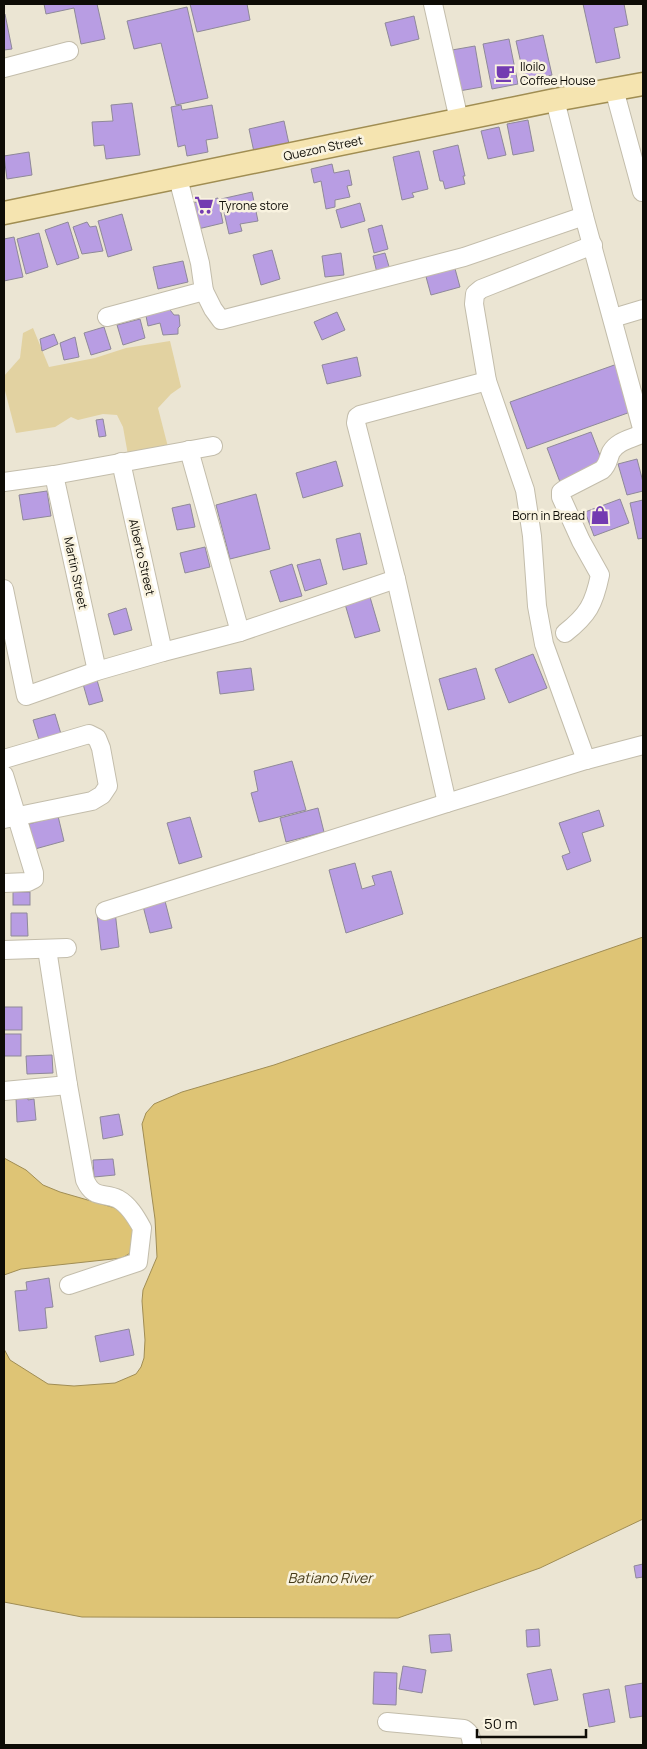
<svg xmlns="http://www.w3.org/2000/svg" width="647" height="1749" font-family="Manrope,sans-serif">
<rect width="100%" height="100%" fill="#ebe5d3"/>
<path fill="#e2d2a1" d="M33 328 49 367 95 358 126 348 170 341 181 387 171 394 158 408 168 447 128 455 123 427 117 415 103 414 78 420 71 417 55 427 16 433 4 387V376L20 358 23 333Z"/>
<g fill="#dec475" stroke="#a08d54">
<path d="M643 937V1519L540 1568 398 1618 82 1617 4 1602V1349L10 1360 48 1384 74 1386 115 1383 136 1374 141 1367 144 1358 145 1340 142 1301 143 1290 157 1257 155 1219 142 1124 146 1113 154 1104 182 1092 274 1065Z"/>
<path d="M4 1158 26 1170 43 1185 60 1192 129 1212 138 1227 132 1252 122 1258 21 1269 4 1275Z"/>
</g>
<g fill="#b89de3" stroke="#8f8999">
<path d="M44 4H97L105 39 81 44 74 8 46 14Z"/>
<path d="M190 4H247L250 20 197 32Z"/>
<path d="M583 4H624L628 25 614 28 620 58 596 63Z"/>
<path d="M187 7 208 98 176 105 161 43 134 49 127 21Z"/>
<path d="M4 14H5L12 49 4 50Z"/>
<path d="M414 16 419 39 391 46 385 23Z"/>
<path d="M543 35 552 75 525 81 516 41Z"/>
<path d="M509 39 518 84 492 89 483 44Z"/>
<path d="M475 46 482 87 459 91 452 50Z"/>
<path d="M132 103 140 155 106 159 104 145 94 146 92 122 113 121 111 105Z"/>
<path d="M181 105 182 110 212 105 218 138 206 140 208 152 187 156 185 145 178 147 171 107Z"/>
<path d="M528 120 534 151 513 155 507 124Z"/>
<path d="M284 121 289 144 254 152 249 129Z"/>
<path d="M499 127 506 155 488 159 481 131Z"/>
<path d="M458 145 465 176H463L465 184 445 189 443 181H440L433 151Z"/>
<path d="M419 151 428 189 412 193 414 197 402 200 393 157Z"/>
<path d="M29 152 32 175 7 179 4 156Z"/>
<path d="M332 164 334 173 349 170 352 185 347 186 350 197 335 200V207L326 209 321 181 314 183 311 169Z"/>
<path d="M252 192 258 221 240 224 242 231 229 234 221 199Z"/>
<path d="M218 198 223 223 198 229 192 203Z"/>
<path d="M360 203 365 221 341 228 336 210Z"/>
<path d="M122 214 132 250 108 257 98 221Z"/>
<path d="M68 222 79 258 57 265 45 230Z"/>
<path d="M87 222 90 227 96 226 103 251 82 254 73 227Z"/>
<path d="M382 225 388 249 374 253 368 229Z"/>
<path d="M39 233 48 267 26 274 17 239Z"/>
<path d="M14 237 23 277 4 281V239Z"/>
<path d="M272 250 280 279 261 285 253 255Z"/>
<path d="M341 253 344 275 325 277 322 256Z"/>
<path d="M385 253 390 270 377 273 373 256Z"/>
<path d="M183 261 188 282 158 289 153 267Z"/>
<path d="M454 265 460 287 431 295 425 273Z"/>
<path d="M167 306 174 315H179L180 326 178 328V334L163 335 160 323 148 326 145 311Z"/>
<path d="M337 312 345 330 322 340 314 322Z"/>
<path d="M140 319 145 338 123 345 117 325Z"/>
<path d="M104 327 111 349 91 355 84 333Z"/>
<path d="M54 334 58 344 42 351 40 339Z"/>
<path d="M75 337 79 357 64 360 60 343Z"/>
<path d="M357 357 361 376 327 384 322 365Z"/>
<path d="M620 363 636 410 527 449 510 402Z"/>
<path d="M103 419 106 436 99 437 96 420Z"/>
<path d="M591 432 604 466 560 482 547 448Z"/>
<path d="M637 459 643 482V491L627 495 618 464Z"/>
<path d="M336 461 343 486 303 498 296 473Z"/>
<path d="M47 491 51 516 23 520 19 495Z"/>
<path d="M256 494 270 549 230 559 216 505Z"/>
<path d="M620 499 629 523 594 536 585 512Z"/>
<path d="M643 500V538L638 539 630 503Z"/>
<path d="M190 504 195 527 177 530 172 508Z"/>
<path d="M360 533 367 564 343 570 336 539Z"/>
<path d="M205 547 210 567 185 573 180 553Z"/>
<path d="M320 559 327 584 305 591 297 565Z"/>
<path d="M292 564 302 596 280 602 270 571Z"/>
<path d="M370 597 380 631 355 638 345 604Z"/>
<path d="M126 608 132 630 114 635 108 614Z"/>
<path d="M533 654 547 688 509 703 495 669Z"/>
<path d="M251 668 254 690 220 694 217 672Z"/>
<path d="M476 668 485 699 448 710 439 679Z"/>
<path d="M97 680 103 701 89 705 83 684Z"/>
<path d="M55 714 61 734 39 740 33 720Z"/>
<path d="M292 761 306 810 259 822 251 793 258 791 254 771Z"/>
<path d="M318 808 324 832 286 842 280 818Z"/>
<path d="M599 810 604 826 582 833 591 861 567 870 562 856 570 853 559 823Z"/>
<path d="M58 816 64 841 35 849 29 824Z"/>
<path d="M190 817 202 857 179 864 167 823Z"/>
<path d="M355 863 362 889 375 885 372 876 391 871 403 914 346 933 329 870Z"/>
<rect x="13" y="892" width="17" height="13"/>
<path d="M165 901 172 928 150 933 143 906Z"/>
<path d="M115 911 119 947 101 950 97 914Z"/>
<path d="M11 913H27L28 936H11Z"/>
<rect x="4" y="1007" width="18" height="23"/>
<rect x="4" y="1034" width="17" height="22"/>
<path d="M52 1055 53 1073 27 1074 26 1056Z"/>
<path d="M28 1097V1100L34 1099 36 1120 17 1122 16 1098Z"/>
<path d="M119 1114 123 1135 103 1139 100 1117Z"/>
<path d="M113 1159 115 1175 94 1177 93 1160Z"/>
<path d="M49 1278 53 1307 45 1308 47 1328 19 1331 15 1291 27 1290 26 1282Z"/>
<path d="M129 1329 134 1355 100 1362 95 1336Z"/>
<path d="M643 1564V1577L636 1578 634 1566Z"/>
<path d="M539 1629 540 1646 527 1647 526 1630Z"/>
<path d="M450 1634 452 1651 431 1653 429 1635Z"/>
<path d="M403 1666 426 1670 422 1693 399 1689Z"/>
<path d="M551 1669 558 1700 534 1705 527 1674Z"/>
<path d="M374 1672 397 1673 396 1705 373 1704Z"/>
<path d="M643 1683V1716L630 1718 625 1686Z"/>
<path d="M609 1689 615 1722 589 1727 583 1694Z"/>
</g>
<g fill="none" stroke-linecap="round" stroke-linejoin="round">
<g stroke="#c3bdab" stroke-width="20">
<g id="minor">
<path d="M433 4 459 120"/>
<path d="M4 68 69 51"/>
<path d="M614 89 642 192"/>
<path d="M555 100 584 216 643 432"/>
<path d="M204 291 213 309 221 320 464 257 584 216"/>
<path d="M107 317 204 291 200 263 178 178"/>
<path d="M613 318 643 309"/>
<path d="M189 450 240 632"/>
<path d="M121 462 163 652"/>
<path d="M54 475 97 671"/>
<path d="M4 482 54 475 213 446"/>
<path d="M4 589 26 696 97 671 163 652 240 632 396 579"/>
<path d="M565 633C588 615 594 604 600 575L581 541 561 497V492L565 489 602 470C608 465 608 459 611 452 618 440 633 439 643 433"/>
<path d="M4 759 89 734 97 738 101 748 108 786 102 795 92 801 4 819"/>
<path d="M586 760 544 644 537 606 532 536 525 490 487 381 474 304 475 294 481 289 593 245"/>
<path d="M4 775 34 873V879L28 882 4 883"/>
<path d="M447 803 396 579 356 423 357 417 360 415 487 381"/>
<path d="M105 911 447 803 586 760 643 745"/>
<path d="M47 949 68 1085 85 1180C94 1200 104 1192 118 1199 129 1205 136 1217 142 1228L138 1262 69 1285"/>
<path d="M4 950 67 948"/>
<path d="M4 1091 68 1085"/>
<path d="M387 1722 464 1729C471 1733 471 1738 472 1745"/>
</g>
</g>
<g stroke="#a08d52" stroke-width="25">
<path id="major" d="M4 213 555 100 643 84"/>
</g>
<use href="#minor" stroke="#fff" stroke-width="18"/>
<use href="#major" stroke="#f5e4b0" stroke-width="22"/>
</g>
<defs>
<g id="cafe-bare" transform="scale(1.5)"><path d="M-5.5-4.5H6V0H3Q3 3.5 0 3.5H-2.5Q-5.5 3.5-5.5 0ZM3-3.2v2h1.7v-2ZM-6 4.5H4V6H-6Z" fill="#733bb1" stroke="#f9f3e0" stroke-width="2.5" paint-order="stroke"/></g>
<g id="supermarket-bare" transform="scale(1.5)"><path d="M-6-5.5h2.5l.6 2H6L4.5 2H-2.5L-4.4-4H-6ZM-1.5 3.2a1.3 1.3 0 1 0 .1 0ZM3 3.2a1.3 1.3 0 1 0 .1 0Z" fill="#733bb1" stroke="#f9f3e0" stroke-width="2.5" paint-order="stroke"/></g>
<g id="shop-bare" transform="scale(1.5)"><path d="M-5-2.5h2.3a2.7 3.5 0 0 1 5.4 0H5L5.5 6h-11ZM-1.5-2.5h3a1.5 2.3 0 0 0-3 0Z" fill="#733bb1" stroke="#f9f3e0" stroke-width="2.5" paint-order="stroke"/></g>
</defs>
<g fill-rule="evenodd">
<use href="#cafe-bare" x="505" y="73"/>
<use href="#supermarket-bare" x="204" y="205"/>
<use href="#shop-bare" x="600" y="515"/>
</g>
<g text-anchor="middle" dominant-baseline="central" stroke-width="5" stroke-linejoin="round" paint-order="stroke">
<g font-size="12" fill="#0e0c06" stroke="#f9f3e0" text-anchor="start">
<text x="520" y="66">Iloilo<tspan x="520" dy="14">Coffee House</tspan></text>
<text x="219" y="205">Tyrone store</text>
<text x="585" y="515" text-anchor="end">Born in Bread</text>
</g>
<g font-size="12" fill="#0e0c06" stroke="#f9f3e0">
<text transform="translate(323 148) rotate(-12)">Quezon Street</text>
<text transform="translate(142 557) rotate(77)">Alberto Street</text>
<text transform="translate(76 573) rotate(78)">Martin Street</text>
</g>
<g font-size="14" font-style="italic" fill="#423714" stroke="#f9f3e0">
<text x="330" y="1577">Batiano River</text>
</g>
</g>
<rect width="647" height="1749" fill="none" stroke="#0e0c06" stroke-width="10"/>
<path d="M477 1729v8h109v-8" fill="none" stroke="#0e0c06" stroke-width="2.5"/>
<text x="484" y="1729" font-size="15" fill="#0e0c06" stroke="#f9f3e0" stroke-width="4" paint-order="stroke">50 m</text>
</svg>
